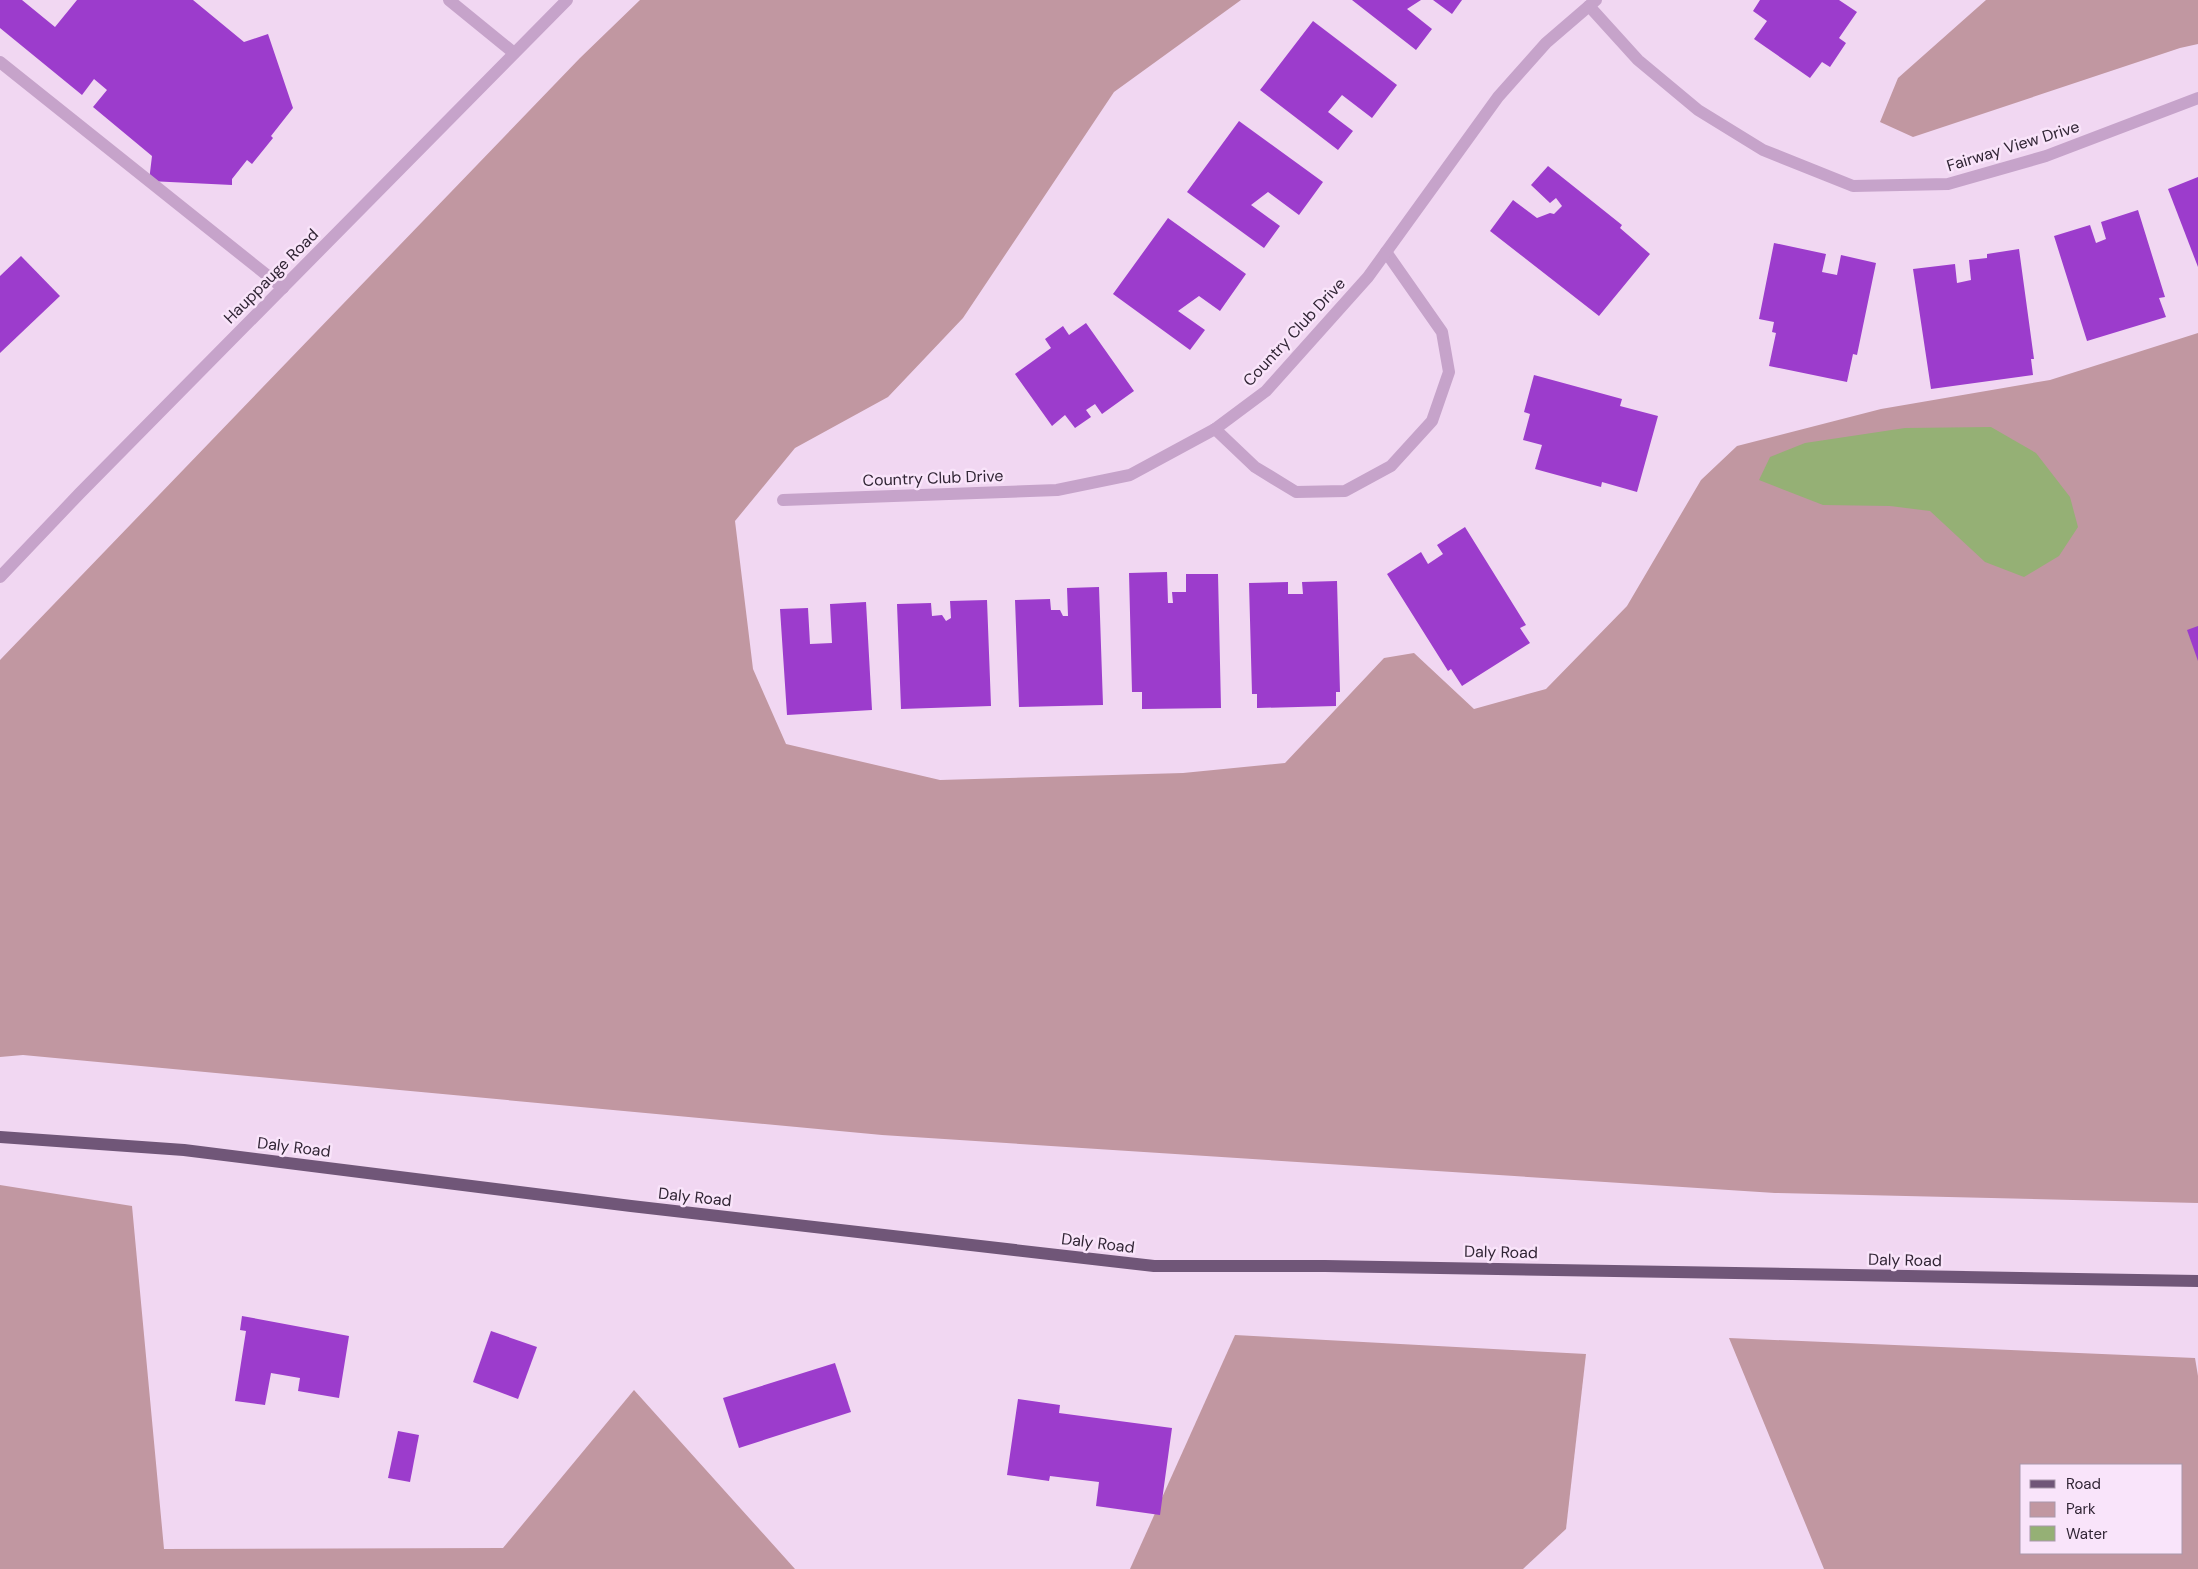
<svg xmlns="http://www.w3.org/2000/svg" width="2198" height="1569" font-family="'DM Sans',sans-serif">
<rect width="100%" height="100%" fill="#f1d7f2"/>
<g fill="#c197a1" fill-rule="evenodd">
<path d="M640 0H1241L1114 92 963 318 888 397 795 448 735 521 753 669 786 744 940 780 1183 773 1285 763 1384 658 1414 653 1474 709 1546 689 1627 606 1701 480 1737 446 1881 409 2050 380 2198 333V1203L1775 1193 882 1135 23 1055 0 1057V660L580 58Z"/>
<path d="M1986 0H2198V44L2180 48 1913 137 1880 122 1898 78Z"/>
<path d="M0 1185 132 1206 164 1549 503 1548 634 1390 795 1569H0Z"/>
<path d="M1235 1335 1586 1354 1566 1529 1523 1569H1130Z"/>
<path d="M1729 1338 2195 1358 2198 1376V1569H1824ZM2022 1465H2182V1553H2022Z"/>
</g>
<path fill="#95b075" d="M1991 427 2036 453 2070 497 2078 527 2059 556 2024 577 1985 562 1930 511 1890 506 1823 505 1759 480 1770 457 1805 443 1905 428Z"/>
<g fill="#9c3ccc">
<path d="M0 0H22L55 27 77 0H193L244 42 268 34 293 108 271 136 273 138 252 164 247 160 232 179V185L149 181 152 156 93 107 107 90 94 79 82 95 0 28Z"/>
<path d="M1352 0H1421L1407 9 1432 29 1416 50Z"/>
<path d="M1433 0H1462L1452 14Z"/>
<path d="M1760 0H1839L1857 12 1839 38 1846 43 1830 67 1822 62 1810 78 1754 39 1767 21 1753 11Z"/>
<path d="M1313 21 1397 85 1372 118 1342 95 1328 112 1353 131 1338 150 1260 90Z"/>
<path d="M1239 121 1323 182 1299 215 1268 192 1251 205 1280 226 1264 248 1187 192Z"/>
<path d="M1548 166 1622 225 1620 228 1650 254 1599 316 1490 231 1513 200 1537 218 1550 213 1554 214 1562 206 1556 198 1550 203 1531 185Z"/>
<path d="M2198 177V267L2168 189Z"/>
<path d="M2138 210 2165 297 2159 298 2166 317 2087 341 2054 236 2090 225 2096 243 2106 239 2101 222Z"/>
<path d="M1168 218 1246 274 1220 311 1199 296 1178 311 1205 330 1190 350 1113 294Z"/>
<path d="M1774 243 1826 254 1822 272 1837 275 1841 255 1876 263 1857 355 1853 354 1847 382 1769 366 1776 333 1772 332 1774 322 1759 319Z"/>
<path d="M2019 249 2034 359H2031L2033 375 1931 389 1913 269 1955 264 1957 283 1971 280 1969 260 1987 258V254Z"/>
<path d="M21 256 60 296 0 353V276Z"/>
<path d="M1086 323 1134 391 1102 414 1095 404 1086 410 1091 417 1075 428 1065 415 1052 426 1015 374 1051 348 1045 339 1063 326 1069 335Z"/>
<path d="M1534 375 1622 399 1620 406 1658 416 1637 492 1602 482 1601 487 1535 469 1542 445 1523 440 1530 414 1524 412Z"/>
<path d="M1465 527 1526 625 1520 628 1530 643 1462 686 1451 669 1448 671 1387 574 1421 552 1428 564 1443 554 1437 545Z"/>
<path d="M1167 572 1168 603H1173L1172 592H1186V574H1218L1221 708 1142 709V692H1132L1129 573Z"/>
<path d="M1337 581 1340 692H1336V706L1257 708V694H1252L1249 583 1288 582V594H1303L1302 582Z"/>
<path d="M1099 587 1103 705 1019 707 1015 600 1050 599 1051 610H1060L1063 616H1068L1067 588Z"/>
<path d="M987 600 991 706 901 709 897 604 931 603 932 616 942 615 946 621 951 618 950 601Z"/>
<path d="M866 602 872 710 787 715 780 609 808 608 810 644 832 643 830 604Z"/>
<path d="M2198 626V661L2187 630Z"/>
<path d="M242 1316 349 1336 339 1398 298 1391 300 1378 271 1373 265 1405 235 1401 246 1331 240 1330Z"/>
<path d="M491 1331 537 1347 518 1399 473 1382Z"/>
<path d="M835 1363 851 1412 739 1448 723 1398Z"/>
<path d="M1018 1399 1060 1405 1059 1413 1172 1428 1160 1515 1096 1506 1099 1482 1050 1476 1049 1481 1007 1475Z"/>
<path d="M398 1431 419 1435 410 1482 388 1478Z"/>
</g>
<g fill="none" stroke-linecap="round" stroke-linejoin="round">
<g stroke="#c6a3ca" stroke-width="12">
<path d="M449 0 514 53"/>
<path d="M1589 6 1638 60 1698 110 1763 150 1853 186 1948 184 2046 156 2198 98"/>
<path d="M0 62 283 288"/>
<path d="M1215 429 1255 467 1296 492 1345 491 1391 466 1432 421 1449 372 1442 332 1386 252"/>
<path d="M783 500 1057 490 1130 475 1215 429 1266 391 1368 277 1498 97 1546 43 1596 0"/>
<path d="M0 577 80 493 567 0"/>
</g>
<path stroke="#705678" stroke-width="12" d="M0 1137 184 1150 631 1206 1154 1266H1325L2198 1281"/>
</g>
<g text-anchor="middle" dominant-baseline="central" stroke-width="5" stroke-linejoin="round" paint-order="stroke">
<g font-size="16" fill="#312535" stroke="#f9e4fa">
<text transform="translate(2013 146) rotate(-17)">Fairway View Drive</text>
<text transform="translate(271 276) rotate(-45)">Hauppauge Road</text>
<text transform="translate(1294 332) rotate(-47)">Country Club Drive</text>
<text transform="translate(933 478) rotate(-2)">Country Club Drive</text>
<text transform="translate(294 1147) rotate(7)">Daly Road</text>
<text transform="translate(695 1197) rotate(6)">Daly Road</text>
<text transform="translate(1098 1243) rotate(7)">Daly Road</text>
<text transform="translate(1501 1252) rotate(1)">Daly Road</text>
<text transform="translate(1905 1260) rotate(1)">Daly Road</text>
</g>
</g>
<rect x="2020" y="1464" width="162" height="90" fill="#f9e4fa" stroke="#a998ab"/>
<rect x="2030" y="1480" width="25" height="8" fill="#705678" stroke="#a998ab"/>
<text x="2066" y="1489" font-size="15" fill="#312535">Road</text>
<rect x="2030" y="1502" width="25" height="15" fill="#c197a1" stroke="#a998ab"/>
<text x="2066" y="1514" font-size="15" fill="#312535">Park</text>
<rect x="2030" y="1526" width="25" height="15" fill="#95b075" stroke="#a998ab"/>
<text x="2066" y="1539" font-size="15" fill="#312535">Water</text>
</svg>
